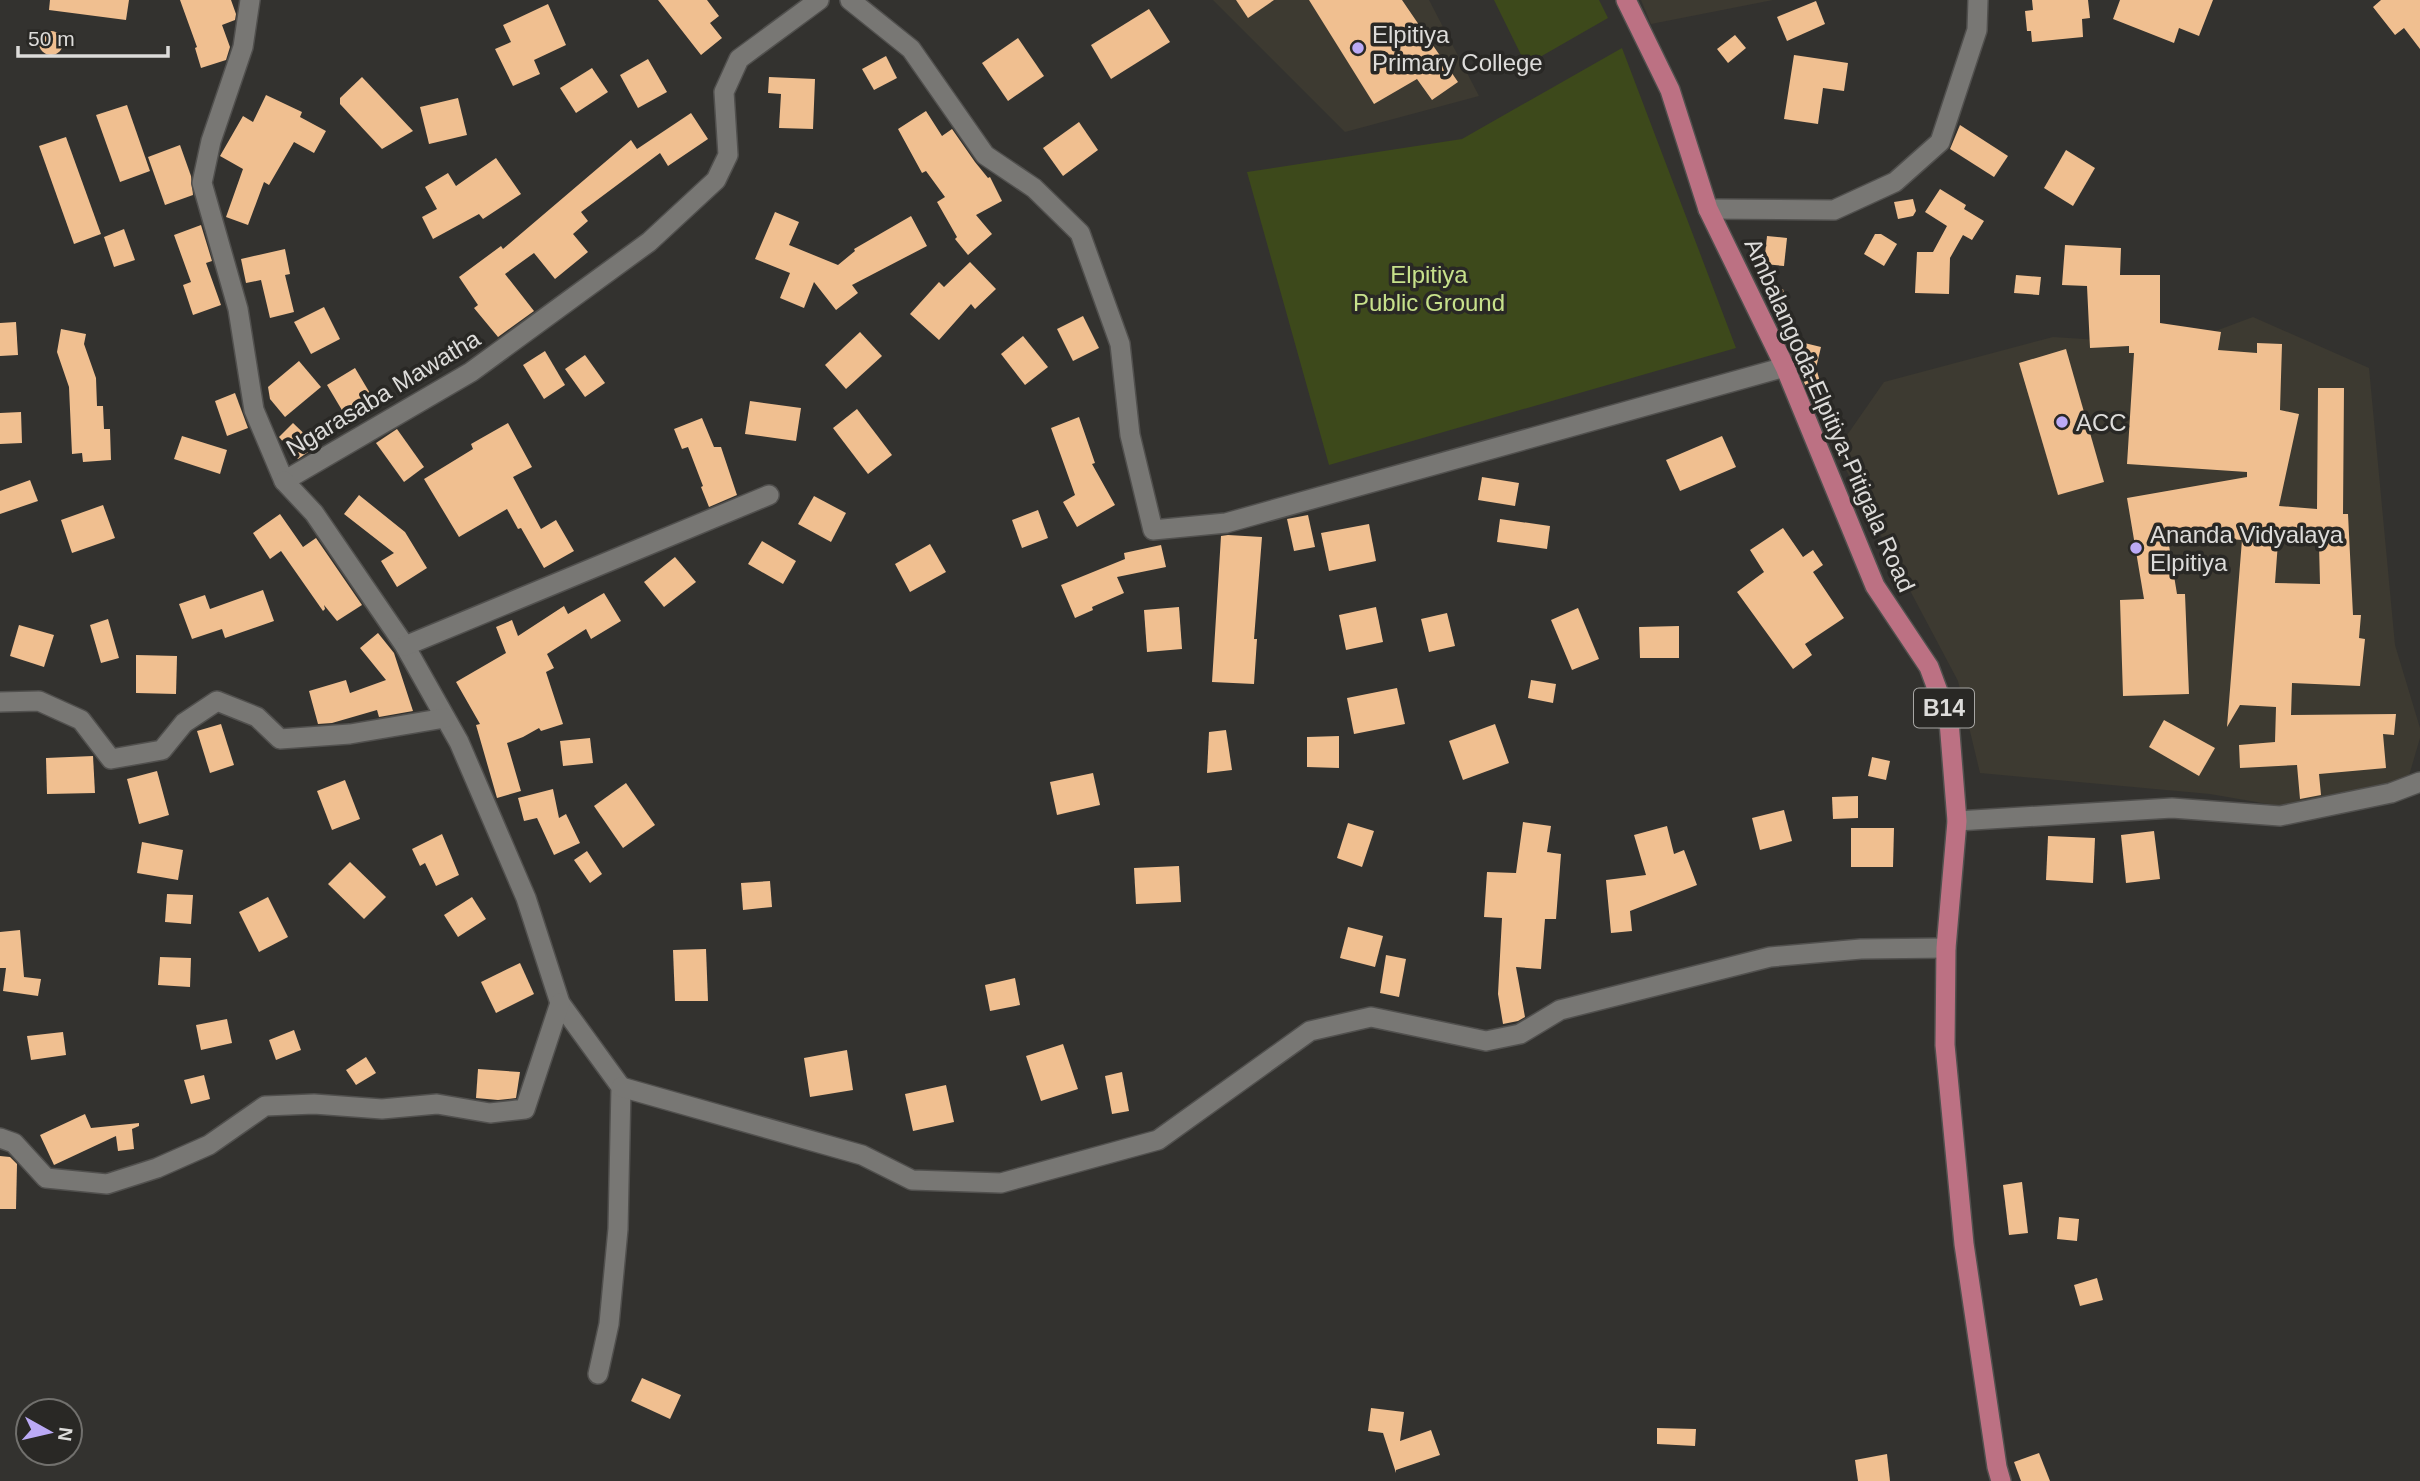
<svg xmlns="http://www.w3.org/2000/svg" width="2420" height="1481" font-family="Arial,sans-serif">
<rect width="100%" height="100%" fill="#33322f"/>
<g fill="#3d3a31">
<path d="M1213 0H1429L1479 96 1345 132Z"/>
<path d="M1641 0H1773L1651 24Z"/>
<path d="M2253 317 2369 368 2395 645 2420 728V738L2408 779 2291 808 2210 794 1980 773 1958 681 1836 451 1884 382 2053 337 2178 345Z"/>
</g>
<g fill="#3d491b">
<path d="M1494 0H1599L1608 18 1526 65Z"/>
<path d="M1622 48 1736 348 1329 465 1247 172 1462 139Z"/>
</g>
<g fill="#f0bf90" fill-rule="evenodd">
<path d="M50 0H129L126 20 49 10Z"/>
<path d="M180 0H231L236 14 235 20 222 25 230 47 226 60 201 68 195 48 197 47Z"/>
<path d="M658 0H707L719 16 710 23 722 38 701 55Z"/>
<path d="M1236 0H1274L1248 18Z"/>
<path d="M1309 0H1402L1458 82 1432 100 1417 79 1374 104Z"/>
<path d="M2032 0H2088L2090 18 2082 19 2083 37 2032 42 2031 31H2027L2025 11 2033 10Z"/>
<path d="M2120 0H2213L2199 36 2179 28 2174 43 2113 19Z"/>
<path d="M2381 0H2420V49L2404 28 2395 35 2373 7Z"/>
<path d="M1816 1 1825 24 1787 41 1777 17Z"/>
<path d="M548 4 566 45 534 60 540 74 513 86 495 49 511 42 503 25Z"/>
<path d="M1149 9 1170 42 1111 79 1091 45Z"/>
<circle cx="51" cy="43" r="12"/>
<path d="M1735 35 1746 48 1728 63 1717 49Z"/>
<path d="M1018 38 1044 76 1008 101 982 63Z"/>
<path d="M1794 55 1848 63 1844 91 1823 88 1818 124 1784 119Z"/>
<path d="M886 56 897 78 874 90 862 69Z"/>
<path d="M648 59 667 92 638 108 620 75Z"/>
<path d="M592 68 608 92 576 113 560 88Z"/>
<path d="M362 77 413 131 382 149 340 104V98Z"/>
<path d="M769 77 815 79 813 129 779 128 781 94 768 93Z"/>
<path d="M266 95 302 112 300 117 326 131 314 153 294 142 269 185 264 182 248 225 226 217 243 169 220 156 243 116 253 122Z"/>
<path d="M458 98 467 135 429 144 420 107Z"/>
<path d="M127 105 150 171 120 182 96 115Z"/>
<path d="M926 111 942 136 952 129 975 162 988 178 990 177 1002 201 976 215 992 234 968 255 955 239 957 237 937 202 945 197 926 171 922 173 898 129Z"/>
<path d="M691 113 708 139 668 166 660 153 581 212 588 221 573 234 588 252 555 279 534 253 505 274 534 311 498 337 474 308 478 305 459 277 501 246 503 249 631 140 637 149Z"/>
<path d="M1079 122 1098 150 1063 176 1043 148Z"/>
<path d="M1960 125 2008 156 1994 177 1950 149Z"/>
<path d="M66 137 101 234 74 244 39 146Z"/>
<path d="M180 145 191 176 193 195 165 205 148 157Z"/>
<path d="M2066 150 2095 168 2073 206 2044 188Z"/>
<path d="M496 158 521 194 483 219 479 214 433 239 422 217 437 209 425 187 448 173 456 186Z"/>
<path d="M1940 189 1966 205 1964 209 1984 221 1972 240 1963 235 1950 258 1949 294 1915 293 1917 252H1933L1947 226 1925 212Z"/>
<path d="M1913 199 1916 211 1913 216 1898 219 1894 202Z"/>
<path d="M775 212 799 222 789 245 838 265 855 251 854 249 911 216 927 246 852 285 858 293 836 310 814 282 804 308 780 298 790 273 755 259Z"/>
<path d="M201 225 212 261 206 263 221 305 193 315 183 285 191 282 174 235Z"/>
<path d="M124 229 135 260 114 267 104 237Z"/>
<path d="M1875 234H1881L1897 244 1884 266 1864 254Z"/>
<path d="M1767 236 1787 238 1784 266 1764 264Z"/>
<path d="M2065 245 2121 248 2120 275H2160V323L2221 332 2218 350 2257 353V343L2282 344 2280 410 2299 414 2279 506 2317 509 2318 388H2344L2343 514H2348L2353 615H2361L2359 638 2365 639 2360 686 2292 683 2291 715 2396 714 2394 735 2383 734 2386 768 2319 774 2321 795 2300 799 2297 765 2240 768 2239 745 2275 742 2276 707 2240 705 2227 727 2242 540 2218 538 2219 530 2166 527 2177 594H2185L2189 694 2123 696 2120 600 2144 599 2127 498 2247 477V472L2127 464 2134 353H2129V346L2090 348 2087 286 2062 285ZM2278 542 2319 545 2320 584 2275 583Z"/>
<path d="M285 249 290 274 285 275 294 312 270 318 261 280 246 283 241 259Z"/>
<path d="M970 262 996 289 975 309 971 304 939 340 910 314 939 282 944 287Z"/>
<path d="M2016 275 2041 277 2039 295 2014 293Z"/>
<path d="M1783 289 1793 332 1783 334 1764 294Z"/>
<path d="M324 307 340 339 311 354 294 322Z"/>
<path d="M1083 316 1099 348 1073 361 1057 329Z"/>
<path d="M16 322 18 355 0 356V323Z"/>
<path d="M61 329 86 334 84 344 96 378 97 406H103L104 429H110L111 460 83 462 82 453 72 454 69 387 57 352Z"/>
<path d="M860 332 882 356 846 389 825 365Z"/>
<path d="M1023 336 1048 367 1025 385 1001 354Z"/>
<path d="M1788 339 1821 347 1816 368 1826 402 1814 405 1787 343Z"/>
<path d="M2066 349 2104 482 2058 495 2019 363Z"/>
<path d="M545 351 565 385 544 399 523 365Z"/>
<path d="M585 355 605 383 585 397 565 369Z"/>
<path d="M299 361 321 387 285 417 270 399 268 387Z"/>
<path d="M355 368 374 400 346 417 327 385Z"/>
<path d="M235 393 248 428 227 436 215 401Z"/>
<path d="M750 401 801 408 796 441 745 434Z"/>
<path d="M857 409 892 455 868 474 833 428Z"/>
<path d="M21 412 22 443 0 444V413Z"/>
<path d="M1079 417 1095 463 1092 464 1115 505 1077 527 1063 502 1075 495 1051 428Z"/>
<path d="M702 418 714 447H721L737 495 709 507 701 487 703 486 688 447 682 449 674 429Z"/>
<path d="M293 423 317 446 298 459 279 437Z"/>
<path d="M508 423 532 467 513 477 541 529 556 520 574 551 544 568 521 528 518 529 507 509 459 537 424 479 473 449 471 444Z"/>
<path d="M397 429 424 467 404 482 376 443Z"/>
<path d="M182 436 227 450 220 474 174 459Z"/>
<path d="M1722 436 1736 467 1680 491 1666 460Z"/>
<path d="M1482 477 1519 483 1515 506 1478 500Z"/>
<path d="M30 480 38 501 0 514V491Z"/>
<path d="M359 495 405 532 427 568 397 587 381 561 394 553 344 514Z"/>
<path d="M814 496 846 513 831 542 798 524Z"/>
<path d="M103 505 115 538 72 553 61 520Z"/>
<path d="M1038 510 1048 538 1022 548 1012 520Z"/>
<path d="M280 514 303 547 316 538 362 605 337 621 324 605 325 609 323 611 281 551 270 559 253 533Z"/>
<path d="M1308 515 1315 547 1294 551 1287 519Z"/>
<path d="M1500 519 1550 526 1547 549 1497 542Z"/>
<path d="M1369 524 1376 561 1329 571 1321 533Z"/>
<path d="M1783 528 1803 557 1813 550 1823 565 1813 572 1844 618 1805 644 1812 655 1793 669 1737 592 1764 572 1750 550Z"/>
<path d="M1228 535 1262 537 1254 639H1257L1254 684 1212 682 1221 536Z"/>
<path d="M762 541 796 561 783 584 748 564Z"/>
<path d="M930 544 946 572 910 592 895 564Z"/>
<path d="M1161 545 1166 567 1117 577 1124 593 1092 607 1093 610 1075 618 1061 585 1125 559 1124 553Z"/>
<path d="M675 557 696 582 664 607 644 582Z"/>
<path d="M263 590 274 621 225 638 222 629 192 639 179 604 205 595 210 609Z"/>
<path d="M604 593 621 621 591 639 586 629 547 654 554 668 546 672 563 724 541 731 539 728 523 737 507 743 521 791 497 798 476 725 480 724 456 682 506 653 496 627 512 620 518 636 564 606 568 614Z"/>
<path d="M1179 607 1182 649 1147 652 1144 610Z"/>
<path d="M1376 607 1383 642 1346 650 1339 615Z"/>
<path d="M1578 608 1599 659 1572 670 1551 620Z"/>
<path d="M1447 613 1455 646 1429 652 1421 619Z"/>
<path d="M108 619 119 658 101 663 90 625Z"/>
<path d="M19 625 54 635 44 667 10 656Z"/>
<path d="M1679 626V658H1640L1639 627Z"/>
<path d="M378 633 394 653 413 711 379 717 377 710 332 723 318 724 309 691 346 680 350 693 386 680 360 648Z"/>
<path d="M136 655 177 656 176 694 136 693Z"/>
<path d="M1531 680 1556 684 1553 703 1528 698Z"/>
<path d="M1397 688 1405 724 1354 734 1347 698Z"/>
<path d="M2164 720 2215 748 2199 776 2149 747Z"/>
<path d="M221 724 234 765 210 773 197 731Z"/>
<path d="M1495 724 1509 763 1463 780 1449 741Z"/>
<path d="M1226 730 1232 770 1207 773 1209 732Z"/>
<path d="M1339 736V768L1307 767V737Z"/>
<path d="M590 738 593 763 563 766 560 741Z"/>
<path d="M93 756 95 793 47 794 46 758Z"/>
<path d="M1872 757 1890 761 1886 780 1868 776Z"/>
<path d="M157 771 169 815 139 824 127 779Z"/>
<path d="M1093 773 1100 805 1057 815 1050 782Z"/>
<path d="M345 780 360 819 332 830 317 791Z"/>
<path d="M626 783 655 825 623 848 594 806Z"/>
<path d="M553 789 559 818 566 814 580 843 554 855 537 818 524 821 518 798Z"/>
<path d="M1858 796V818L1833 819 1832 797Z"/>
<path d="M1784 810 1792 841 1760 850 1752 818Z"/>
<path d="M1523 822 1551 826 1547 852 1561 854 1556 919H1545L1541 969 1516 967 1525 1017 1518 1021 1503 1024 1498 994 1502 918 1484 917 1487 872 1516 873Z"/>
<path d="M1348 823 1374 831 1362 867 1337 858Z"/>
<path d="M1667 826 1674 854 1684 850 1697 885 1630 911 1632 931 1611 933 1606 880 1646 875 1634 835Z"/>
<path d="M1851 828H1894L1893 867H1851Z"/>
<path d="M2154 831 2160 879 2126 883 2121 835Z"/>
<path d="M442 834 459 875 436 886 425 863 420 866 412 849Z"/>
<path d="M2048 836 2095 838 2093 883 2046 880Z"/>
<path d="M142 842 183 850 178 880 137 873Z"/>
<path d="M587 851 602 874 590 883 574 860Z"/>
<path d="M350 862 386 897 364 919 328 884Z"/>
<path d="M1179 866 1181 902 1136 904 1134 868Z"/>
<path d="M770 881 772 907 743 910 741 883Z"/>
<path d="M167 894 193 895 191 924 165 922Z"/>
<path d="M268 897 288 937 259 952 239 912Z"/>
<path d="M472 897 486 919 458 937 444 915Z"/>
<path d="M1348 927 1383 936 1375 967 1340 958Z"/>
<path d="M20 930 24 977 41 979 38 996 3 991 6 968H0V932Z"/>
<path d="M706 949 708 1001H675L673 950Z"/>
<path d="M1386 955 1406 959 1399 997 1380 993Z"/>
<path d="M160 957 191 958 190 987 158 985Z"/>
<path d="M520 963 534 994 496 1013 481 982Z"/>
<path d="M1015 978 1020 1005 990 1011 985 985Z"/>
<path d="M227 1019 232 1043 201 1050 196 1025Z"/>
<path d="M294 1030 301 1050 276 1060 269 1040Z"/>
<path d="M63 1032 66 1055 31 1060 27 1036Z"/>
<path d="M1063 1044 1078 1089 1041 1101 1026 1056Z"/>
<path d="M847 1050 853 1090 810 1097 804 1058Z"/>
<path d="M366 1057 376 1073 356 1085 346 1070Z"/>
<path d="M478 1069 520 1072 516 1098 498 1100 476 1098Z"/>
<path d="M1122 1072 1129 1111 1112 1114 1105 1076Z"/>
<path d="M204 1075 210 1099 191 1104 184 1080Z"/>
<path d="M946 1085 954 1122 913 1131 905 1094Z"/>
<path d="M85 1114 91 1128 139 1123V1126L132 1129 134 1149 118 1151 116 1136 54 1165 40 1135Z"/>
<path d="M0 1156 10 1157 17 1164 16 1209H0Z"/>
<path d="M2022 1182 2028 1233 2009 1235 2003 1185Z"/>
<path d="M2059 1217 2079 1219 2077 1241 2057 1239Z"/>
<path d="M2097 1278 2103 1300 2080 1306 2074 1285Z"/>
<path d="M642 1378 681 1395 670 1419 631 1401Z"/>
<path d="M1371 1408 1404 1412 1400 1441 1431 1430 1440 1455 1396 1470V1473L1383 1433 1368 1431Z"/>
<path d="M1657 1428 1696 1429 1695 1446 1657 1444Z"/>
<path d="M2039 1453 2050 1481H2021L2014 1462Z"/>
<path d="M1887 1454 1890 1481H1858L1855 1460Z"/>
</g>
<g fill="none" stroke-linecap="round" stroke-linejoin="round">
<g stroke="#51504e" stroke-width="22">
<g id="minor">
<path d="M250 0 243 47 211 141 202 183 238 309 254 410 284 481 471 372 649 242 716 180 728 155 724 92 739 59 819 0"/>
<path d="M850 0 911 49 985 155 1034 188 1080 233 1120 344 1130 435 1153 530 1226 523 1785 367"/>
<path d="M1708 209 1834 210 1895 182 1940 142 1977 30 1978 0"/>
<path d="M284 481 314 513 405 646 459 742 526 898 560 1003 621 1087 618 1229 609 1324 598 1374"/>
<path d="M405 646 769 495"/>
<path d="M0 702 39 701 81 720 111 759 162 750 184 723 217 701 257 717 280 739 350 734 445 718"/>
<path d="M1957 821 2172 808 2280 816 2391 793 2420 782"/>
<path d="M621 1087 862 1155 912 1180 1001 1183 1158 1140 1310 1031 1371 1017 1486 1041 1520 1034 1560 1010 1770 957 1861 949 1946 948"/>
<path d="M0 1138 14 1143 46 1178 107 1184 157 1168 209 1145 265 1106 314 1104 382 1109 437 1104 490 1113 525 1109 560 1003"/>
</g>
</g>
<g stroke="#51504e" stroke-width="22">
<path id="primary" d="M1626 0 1670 90 1708 209 1785 367 1875 586 1929 667 1949 721 1957 821 1946 948 1945 1045 1964 1244 1997 1467 2001 1481"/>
</g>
<use href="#minor" stroke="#787774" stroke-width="19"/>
<use href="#primary" stroke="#bc7183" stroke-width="19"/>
</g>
<g fill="#bbaaf6" stroke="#292825" stroke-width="2.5">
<circle cx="1358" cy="48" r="7"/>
<circle cx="2062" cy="422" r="7"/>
<circle cx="2136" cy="548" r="7"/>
</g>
<g text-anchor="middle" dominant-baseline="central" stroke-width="7" stroke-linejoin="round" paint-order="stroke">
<rect fill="#292825" stroke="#a7a6a4" stroke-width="2" x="1914" y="688.5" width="60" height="39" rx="5"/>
<g font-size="23" font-weight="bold" fill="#dddcda">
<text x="1944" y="708">B14</text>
</g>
<g font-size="24" fill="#dddcda" stroke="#292825" text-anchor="start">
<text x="1372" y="34">Elpitiya<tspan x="1372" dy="28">Primary College</tspan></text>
<text x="2076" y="422">ACC</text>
<text x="2150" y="534">Ananda Vidyalaya<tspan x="2150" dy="28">Elpitiya</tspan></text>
</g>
<g font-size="24" fill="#c7e18b" stroke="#292825">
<text x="1429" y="274">Elpitiya<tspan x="1429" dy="28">Public Ground</tspan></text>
</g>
<g font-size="24" fill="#dddcda" stroke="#292825">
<text transform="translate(383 393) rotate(-31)">Ngarasaba Mawatha</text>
<text transform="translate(1830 415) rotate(66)">Ambalangoda-Elpitiya-Pitigala Road</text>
</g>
</g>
<g transform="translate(49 1432) rotate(98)"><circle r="33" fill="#292825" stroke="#71706d" stroke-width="2"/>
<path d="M0-5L12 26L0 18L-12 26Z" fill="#bbaaf6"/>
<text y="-10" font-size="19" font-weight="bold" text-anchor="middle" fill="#dddcda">N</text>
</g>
<path d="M18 46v10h150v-10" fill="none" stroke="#dddcda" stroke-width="3.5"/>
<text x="28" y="46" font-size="21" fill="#dddcda" stroke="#292825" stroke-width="5" paint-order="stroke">50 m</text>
</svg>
